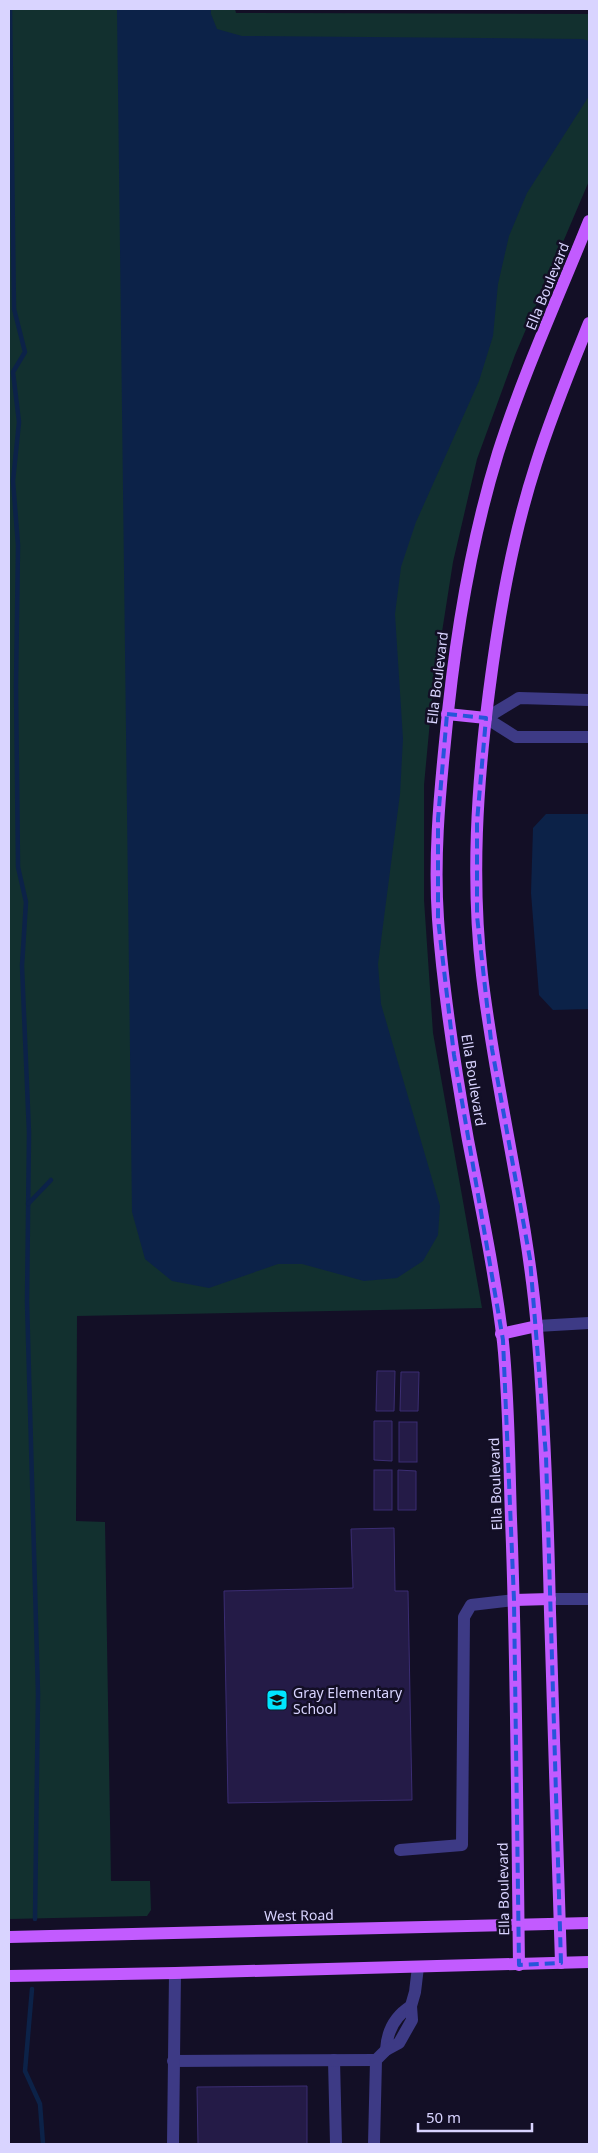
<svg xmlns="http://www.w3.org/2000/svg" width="598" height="2153" font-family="'Noto Sans',sans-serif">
<rect width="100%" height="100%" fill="#130f26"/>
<path fill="#12302f" d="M9 9H235L236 13 589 14V181L515 355 477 459 453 562 433 689 424 785V900L433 1033 482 1308 77 1316 76 1521 105 1522 111 1881H150L151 1910 147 1916 9 1919Z"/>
<g fill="#0c2248">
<path d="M117 9H211V14L217 29 242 36 583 39 589 41V96L527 193 509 236 498 284 493 336 479 381 416 522 401 567 395 614 403 739 400 794 378 964 381 1004 440 1206 438 1235 423 1261 397 1278 364 1281 302 1264H278L209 1288 172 1281 145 1259 132 1212Z"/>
<path d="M546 814H589V1009L553 1010 539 995 531 893 533 828Z"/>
</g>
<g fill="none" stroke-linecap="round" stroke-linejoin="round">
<g stroke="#0c2248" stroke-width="4.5">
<path d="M10 9 14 309 25 352 13 372 19 422 13 481 18 545 16 686 18 867 26 902 22 966 29 1133 27 1302 38 1694 35 1919"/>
<path d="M28 1204 51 1180"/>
<path d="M32 1989 25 2071 40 2104 43 2144"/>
</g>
</g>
<g fill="#241b47" stroke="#3b2d73">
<path d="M377 1371H395L394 1411H376Z"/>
<path d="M401 1372H419L418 1411H400Z"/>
<path d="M374 1421H392V1461L374 1460Z"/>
<rect x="399" y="1422" width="18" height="40"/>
<rect x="374" y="1470" width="18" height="40"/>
<path d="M398 1470 416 1471V1510H398Z"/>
<path d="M394 1528 395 1591H408L412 1800 228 1803 224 1591 353 1588 351 1529Z"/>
<path d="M307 2086V2144H198L197 2087Z"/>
</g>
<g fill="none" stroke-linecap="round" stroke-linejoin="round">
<g stroke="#3d3a85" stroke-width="12">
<path d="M589 700 519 698 486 718 516 737H589"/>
<path d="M537 1326 589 1323"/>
<path d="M550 1599H589"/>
<path d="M400 1850 462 1845 464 1617 471 1605 514 1600"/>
<path d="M386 2050C387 2031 395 2016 411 2006"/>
<path d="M334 2060 336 2144"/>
<path d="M173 2061 376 2060"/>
<path d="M173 2144 175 1973"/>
<path d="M374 2144 376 2060 386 2050 399 2043 412 2020 411 2006 415 1992 418 1967"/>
</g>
<g stroke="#c25bff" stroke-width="12">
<path d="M447 714 486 718"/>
<path d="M501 1334 537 1326"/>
<path d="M514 1600 550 1599"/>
<path d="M9 1937 589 1923"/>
<path d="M561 1963C558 1846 554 1729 550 1612 548 1518 545 1423 537 1329 527 1210 496 1094 482 975 471 880 477 786 489 692 499 615 512 538 536 464 551 416 570 370 589 323"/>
<path d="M519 1965C517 1816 517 1668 511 1519 509 1460 509 1400 503 1342 495 1274 481 1207 468 1140 455 1067 443 993 438 919 434 860 439 801 445 742 454 644 469 547 498 453 523 374 558 298 589 221"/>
<path d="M9 1976 175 1973 589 1962"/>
</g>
</g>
<path fill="none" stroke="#2655da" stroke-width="4" stroke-dasharray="10 6" stroke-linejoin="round" d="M447 714 486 718 477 822V916L492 1049 530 1259 546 1456 561 1963 519 1965 514 1600 503 1340 454 1055 438 919V819Z"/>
<defs>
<g id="school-square" transform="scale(1.125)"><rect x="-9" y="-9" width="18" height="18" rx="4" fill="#00e5ff" stroke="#130f26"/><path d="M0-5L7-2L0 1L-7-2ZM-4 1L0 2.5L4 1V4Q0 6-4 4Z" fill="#111"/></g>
</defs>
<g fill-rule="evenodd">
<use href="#school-square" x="277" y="1700"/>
</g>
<g text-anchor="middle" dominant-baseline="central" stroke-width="5" stroke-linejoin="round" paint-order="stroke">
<g font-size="14" fill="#d9d4ff" stroke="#130f26">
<text transform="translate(547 286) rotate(-68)">Ella Boulevard</text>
<text transform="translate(437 678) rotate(-83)">Ella Boulevard</text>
<text transform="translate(474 1080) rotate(81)">Ella Boulevard</text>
<text transform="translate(495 1484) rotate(-92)">Ella Boulevard</text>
<text transform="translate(503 1889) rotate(-91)">Ella Boulevard</text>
<text transform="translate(299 1915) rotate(-1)">West Road</text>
</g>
<g font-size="14" fill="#d9d4ff" stroke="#130f26" text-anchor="start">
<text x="293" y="1692">Gray Elementary<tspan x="293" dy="16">School</tspan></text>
</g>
</g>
<rect width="598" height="2153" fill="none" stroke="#d9d4ff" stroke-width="20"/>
<path d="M418 2123v8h114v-8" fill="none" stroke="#d9d4ff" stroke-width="2.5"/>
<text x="426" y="2123" font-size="15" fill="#d9d4ff" stroke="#130f26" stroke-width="4" paint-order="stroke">50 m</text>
</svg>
